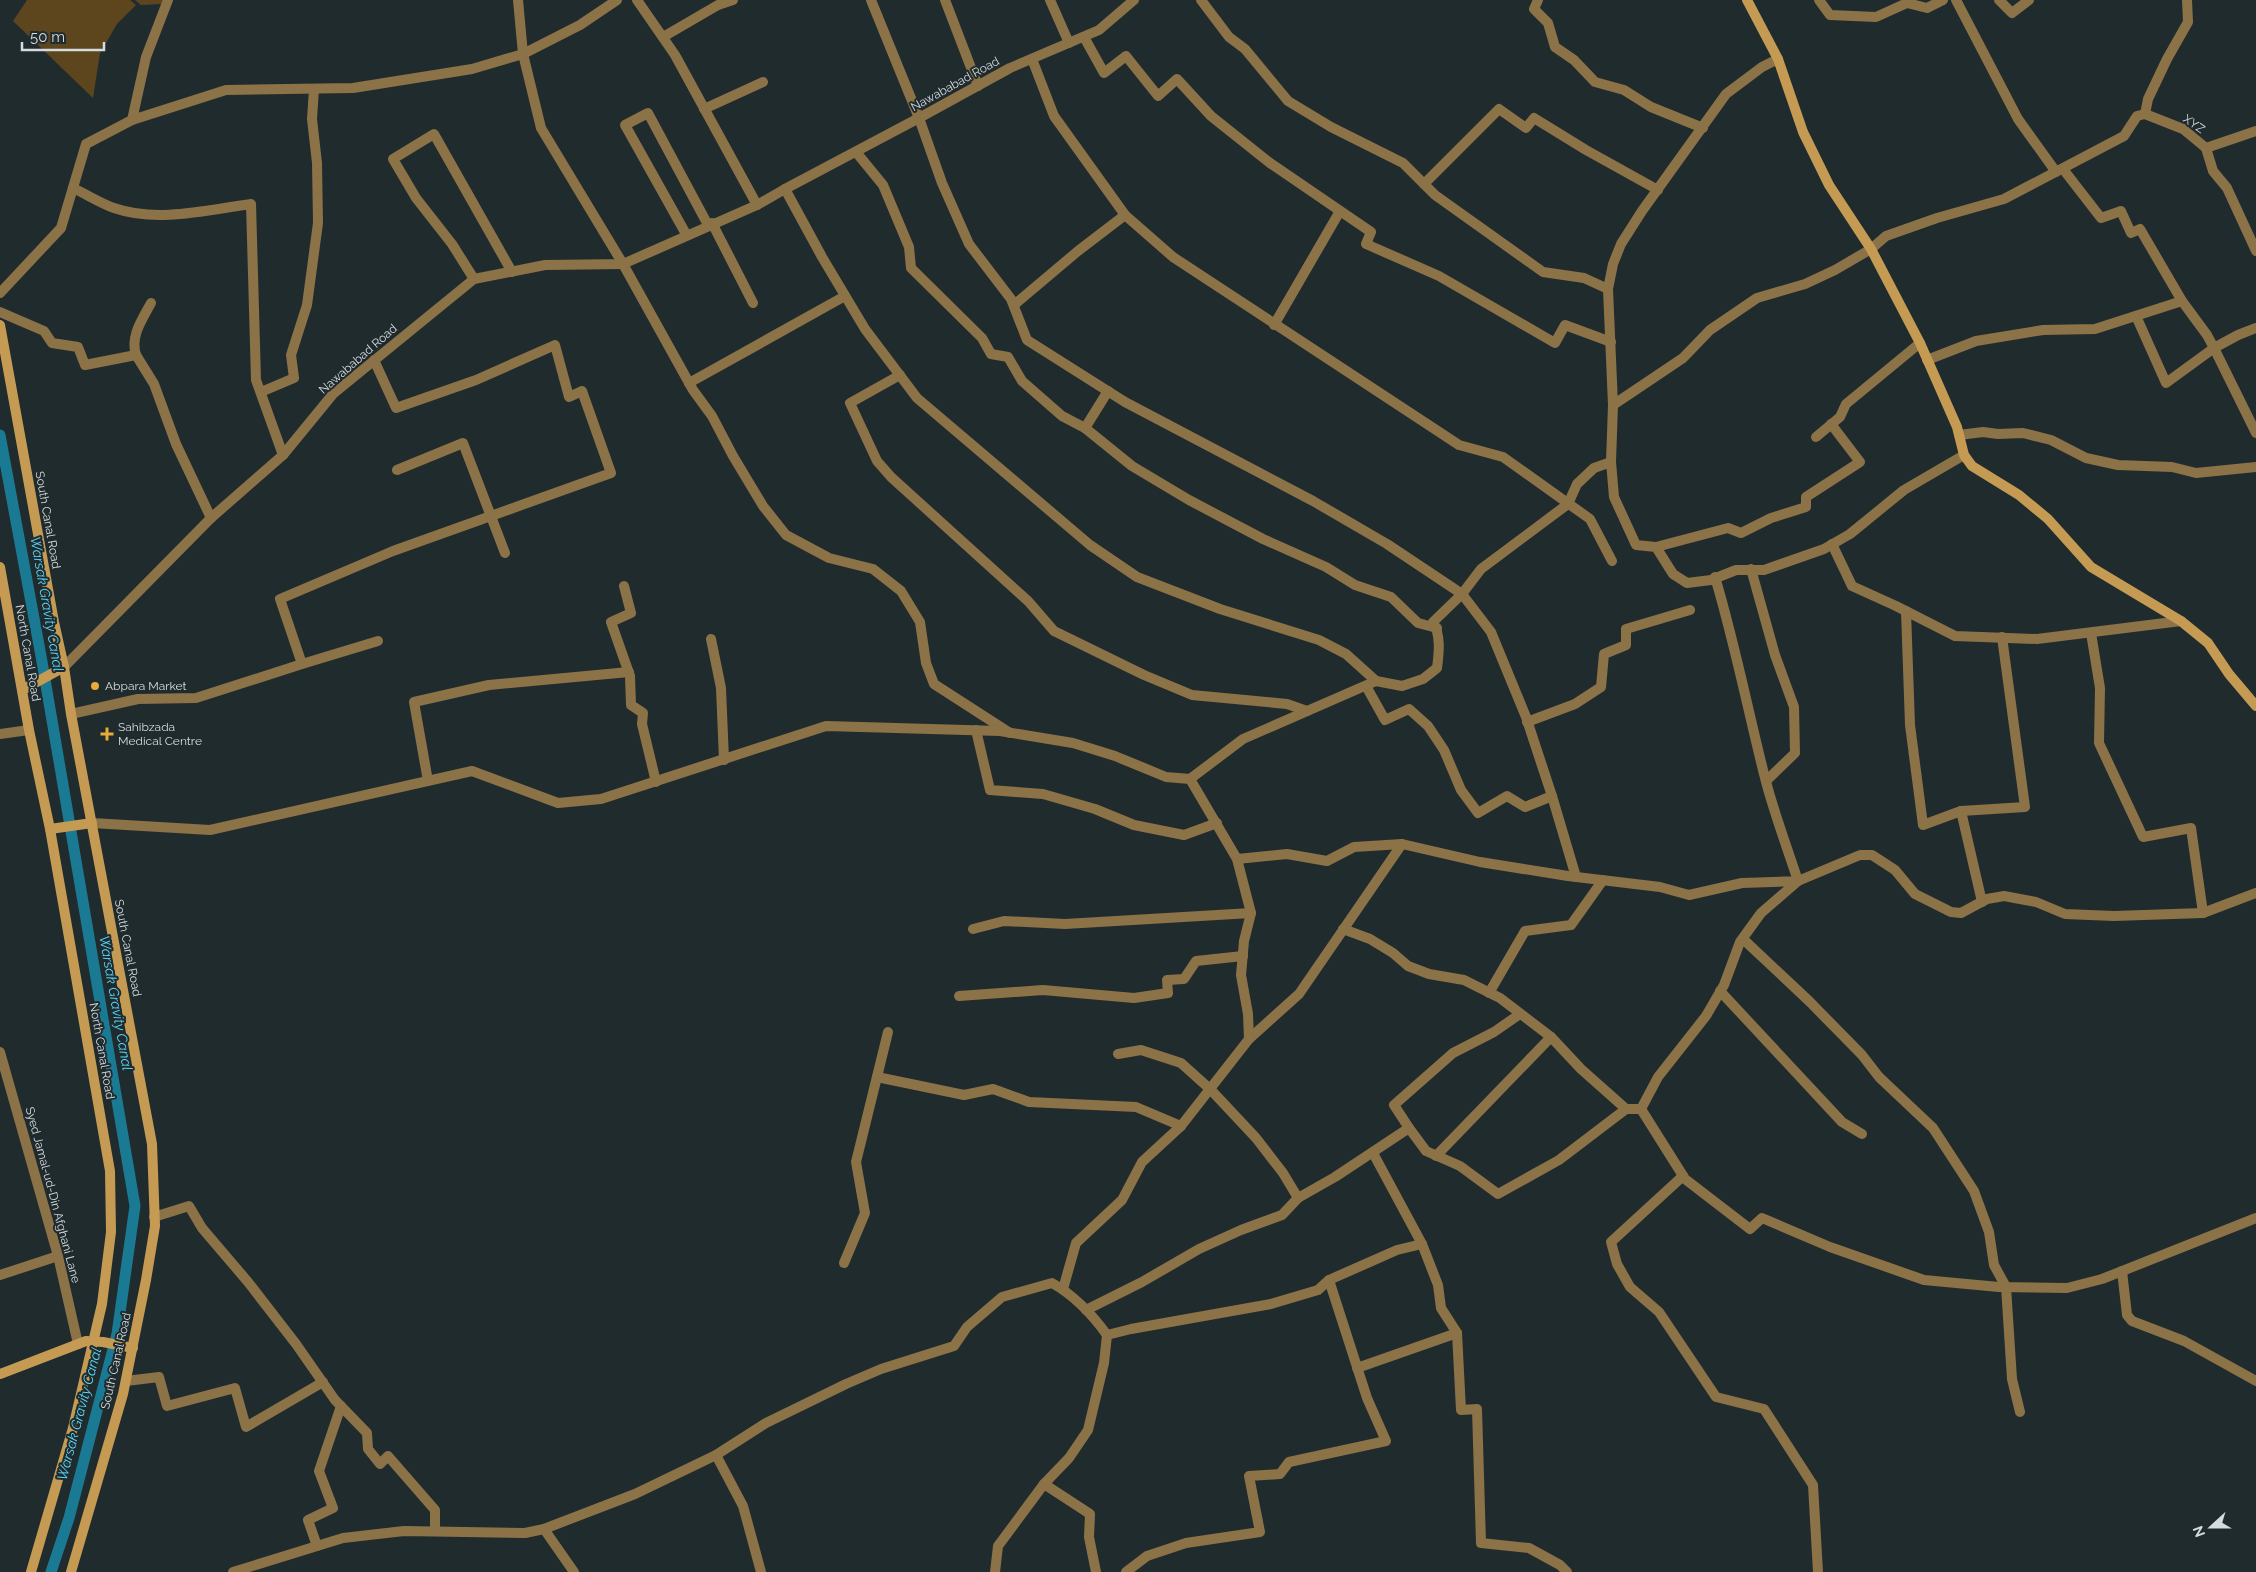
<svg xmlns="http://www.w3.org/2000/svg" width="2256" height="1572" font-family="Raleway,sans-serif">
<rect width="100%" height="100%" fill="#202b2e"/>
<g fill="#5d461e">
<path d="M27 0H130L136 5 117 24 100 53 93 98 13 21Z"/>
<path d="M135 0H163L162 4 141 5Z"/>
</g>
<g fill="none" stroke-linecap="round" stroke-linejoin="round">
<path stroke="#1b7a93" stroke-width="11" d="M0 435 41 656 135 1206 117 1334 69 1518 51 1572"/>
<g stroke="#8c7247" stroke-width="10">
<path d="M168 0 146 57 132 120 226 90 353 88 472 69 523 54 541 128 623 264 693 390 712 416 733 456 763 506 786 535 829 558 873 569 901 591 920 622 926 663 934 684 1010 733"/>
<path d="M518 0 523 54 580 25 617 0"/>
<path d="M637 0 675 55 757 205"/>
<path d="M871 0 919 118 942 183 969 244 1011 299 1027 340 1125 402 1313 501 1387 544 1462 594 1491 632 1526 717 1552 796 1576 877"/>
<path d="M945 0 978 86"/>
<path d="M1050 0 1069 43"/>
<path d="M1201 0 1229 37 1245 49 1288 101 1331 127 1403 163 1435 195 1543 272 1584 278 1608 289"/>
<path d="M1538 0 1534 9 1548 23 1555 47 1574 60 1595 82 1624 90 1651 107 1703 128"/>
<path d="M1819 0 1830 15 1876 17 1907 3 1927 8 1943 0"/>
<path d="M1956 0 2018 119 2056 172"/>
<path d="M1999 0 2012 13 2029 0"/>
<path d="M663 37 718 5 733 0"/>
<path d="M1084 37 1104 73 1126 56 1158 96 1177 79 1211 116 1270 163 1371 232 1366 244 1439 276 1555 343 1565 325 1611 342"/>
<path d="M1032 59 1054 116 1125 215 1173 257 1459 445 1503 457 1590 519 1612 561"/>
<path d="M1778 59 1762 67 1726 94 1642 211 1621 244 1613 264 1608 289 1613 405 1611 462 1614 497 1636 545 1656 547 1673 574 1687 583 1711 580 1736 570H1764L1824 549 1850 534 1904 490 1964 455"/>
<path d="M704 109 763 82"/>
<path d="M2145 114 2183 129 2206 148 2256 131"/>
<path d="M2206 148 2213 171 2227 188 2256 251"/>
<path d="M856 152 883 185 909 247 911 268 982 338 991 354 1008 357 1022 381 1062 416 1085 428"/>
<path d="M2063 169 2101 218 2121 211 2131 233 2140 229 2182 301 2207 335 2214 348 2238 335 2256 328"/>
<path d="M1424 184 1499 109 1526 128 1534 118 1586 150 1658 190"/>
<path d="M73 188C86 194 100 203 114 208 157 223 207 210 251 204L256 380 283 455"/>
<path d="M785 189 919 118 1010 68 1099 30 1134 0"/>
<path d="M712 223 753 303"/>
<path d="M686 234 625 125 648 113 708 225"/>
<path d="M474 279 452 244 416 198 393 159 434 134 512 272"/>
<path d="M0 293 61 228 86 144 132 120"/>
<path d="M1014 305 1078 251 1125 215"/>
<path d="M0 312 44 331 52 343 78 347 85 365 136 355 154 384 176 444 211 518"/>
<path d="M2136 316 2166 383 2214 348 2256 433"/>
<path d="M1274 325 1340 211"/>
<path d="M136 355C130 336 142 320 151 303"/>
<path d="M1927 360 1976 341 2043 330 2095 329 2182 301"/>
<path d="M900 375 850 403 877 461 891 477 1028 601 1054 631 1144 675 1192 695 1287 704 1307 711"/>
<path d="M689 383 845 296"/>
<path d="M1108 391 1085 428 1132 466 1189 500 1263 539 1326 567 1355 585 1391 597 1418 623 1437 628"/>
<path d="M261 392 294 378 291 355 307 305 318 223 317 163 312 119 314 89"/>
<path d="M1613 405 1683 358 1710 330 1757 298 1805 284 1835 270 1871 249 1886 236 1937 218 2004 199 2124 136 2137 116 2145 114 2148 99 2167 59 2188 22 2187 0"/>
<path d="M1959 435 1983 432 1998 434 2023 433 2051 440 2086 458 2118 465 2172 467 2196 473 2256 467"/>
<path d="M1816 437 1840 417 1846 404 1920 343"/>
<path d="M397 470 463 443 505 553"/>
<path d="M1832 544 1852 586 1896 606 1955 636 2037 639 2181 621"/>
<path d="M1656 547 1728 528 1741 533 1771 518 1806 507V497L1860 462 1831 424"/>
<path d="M1751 569 1775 655 1794 707 1795 753 1766 781"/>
<path d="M624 586 631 613 611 622 630 676 631 705 643 713 642 724 656 782"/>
<path d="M1906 611 1910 725 1923 825 1961 811 1982 902"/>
<path d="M2091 633 2100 688 2099 743 2143 837 2191 828 2203 913"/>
<path d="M711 639 721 688 724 760"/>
<path d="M302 664 378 641"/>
<path d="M64 667 211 518 283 455 333 394 474 279 545 265 623 264 757 205 785 189 822 257 865 329 917 398 1090 545 1137 577 1220 609 1319 640 1346 654 1376 681 1402 686 1423 679 1437 668C1439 653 1441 635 1433 622L1462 594 1481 569 1568 504 1577 484 1594 468 1611 462"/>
<path d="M1366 686 1385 720 1409 709 1428 726 1444 750 1461 790 1478 813 1507 796 1525 807 1552 796"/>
<path d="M71 714 138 699 196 698 302 664 280 599 393 551 611 473 582 391 569 397 555 345 476 380 396 408 374 360"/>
<path d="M1527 722 1575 704 1601 687 1604 654 1626 645V629L1690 610"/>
<path d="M976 730 990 790 1043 794 1095 809 1134 825 1184 835 1217 823"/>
<path d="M0 734 29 730"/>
<path d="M428 781 414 702 489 685 629 672"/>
<path d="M1961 811 2025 807 2002 637"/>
<path d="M92 823 210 830 472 771 558 803 601 799 826 726 1000 731 1073 743 1115 756 1166 777 1190 779 1243 739 1376 681"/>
<path d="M1237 859 1287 854 1327 861 1354 847 1402 844 1480 862 1568 876 1660 887 1689 895 1742 883 1798 881C1787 847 1774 813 1765 778 1748 711 1735 644 1715 577"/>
<path d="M973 929 1004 921 1065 924 1251 913"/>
<path d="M1343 929 1370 939 1393 953 1408 966 1429 974 1464 980 1500 998 1551 1037 1581 1069 1626 1109"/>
<path d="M1743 939 1809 1001 1862 1055 1879 1077 1933 1128 1974 1191 1989 1232 1994 1265 2006 1287 2012 1379 2020 1412"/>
<path d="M1720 991 1842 1122 1862 1134"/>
<path d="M1489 993 1525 931 1571 925 1603 880"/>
<path d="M959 996 1043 990 1134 998 1168 993 1167 980 1184 979 1196 961 1243 956"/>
<path d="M1249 1039 1299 994 1402 844"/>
<path d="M0 1052 58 1256 78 1344"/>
<path d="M1118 1054 1141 1050 1181 1063 1211 1090 1256 1138 1283 1173 1298 1198"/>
<path d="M877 1077 964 1095 993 1089 1029 1102 1136 1107 1181 1126"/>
<path d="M1641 1109 1685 1179 1750 1229 1762 1218 1830 1247 1924 1280 1999 1287 2067 1288 2102 1279 2256 1218"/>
<path d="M1409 1128 1394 1105 1453 1053 1494 1032 1520 1014"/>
<path d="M1373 1153 1422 1244 1438 1285 1441 1308 1457 1333 1461 1410 1477 1409 1481 1543 1529 1548 1560 1565 1567 1572"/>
<path d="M1436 1156 1551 1037"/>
<path d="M1683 1176 1611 1242 1617 1264 1630 1287 1659 1312 1716 1397 1764 1409 1813 1485 1818 1572"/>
<path d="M154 1217 189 1206 202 1228 248 1282 296 1344 335 1400 367 1433 368 1449 380 1464 388 1456 435 1510V1531"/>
<path d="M844 1263 865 1213 856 1162 888 1032"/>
<path d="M2122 1271 2127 1315 2132 1321 2184 1341 2256 1381"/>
<path d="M0 1275 58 1256"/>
<path d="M1063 1289 1076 1243 1122 1200 1142 1162 1181 1126 1249 1039 1248 1014 1241 975 1244 941 1251 913 1237 859 1190 779"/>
<path d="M1086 1310 1142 1282 1199 1249 1241 1230 1282 1215 1298 1198 1335 1177 1409 1128 1426 1151 1460 1166 1498 1194 1559 1160 1626 1109H1641L1658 1077 1706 1016 1724 985 1740 942 1761 913 1798 881 1860 855H1872L1895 870 1915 894 1951 912 1961 913 1987 899 2004 896 2036 902 2065 914 2114 916 2203 913 2256 893"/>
<path d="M1107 1335 1131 1329 1271 1304 1318 1290 1329 1280 1397 1250 1422 1244"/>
<path d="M1357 1368 1457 1333"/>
<path d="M126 1381 159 1377 167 1406 235 1388 246 1427 323 1382"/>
<path d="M716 1455 743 1506 761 1572"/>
<path d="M1044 1484 1090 1514 1089 1537 1096 1572"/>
<path d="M544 1529 574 1572"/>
<path d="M317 1546 308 1520 333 1508 319 1471 341 1406"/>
<path d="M233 1572 343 1538 404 1531 525 1533 544 1529 635 1494 716 1455 766 1423 846 1384 881 1369 954 1346 967 1327 1002 1297 1052 1283C1075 1296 1092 1314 1107 1335L1104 1363 1088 1430 1069 1458 1044 1484 998 1546 995 1572"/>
<path d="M1126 1572 1147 1556 1186 1543 1260 1532 1249 1476 1280 1474 1289 1462 1386 1441 1367 1398 1329 1280"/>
</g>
<g stroke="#c59b54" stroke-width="10">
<path d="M1747 0 1778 59 1803 132 1829 185 1871 249 1920 343 1957 427 1964 455 1972 466 2019 495 2048 519 2091 567 2181 621 2208 643 2229 674 2256 706"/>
<path d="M0 325 54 622 64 667 71 714 152 1144 155 1226 146 1280 123 1394 71 1572"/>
<path d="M0 567 29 730 50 829 110 1171 111 1232 102 1304 73 1428 31 1572"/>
<path d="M22 690 64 667"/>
<path d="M50 829 92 823"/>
<path d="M0 1374 86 1341 103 1342 133 1348"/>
</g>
</g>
<g fill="#e8ab37" stroke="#202b2e" stroke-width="2">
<circle cx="95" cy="686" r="5"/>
<path d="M104.5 726.5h5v5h5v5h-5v5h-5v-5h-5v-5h5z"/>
</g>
<g text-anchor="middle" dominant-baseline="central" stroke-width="4" stroke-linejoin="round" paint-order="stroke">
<g font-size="12" fill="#d5dbde" stroke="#202b2e">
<text transform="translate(955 84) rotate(-29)">Nawababad Road</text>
<text transform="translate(2194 124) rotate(35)">XYZ</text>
<text transform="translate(358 359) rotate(-41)">Nawababad Road</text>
<text transform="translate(48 520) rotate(80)">South Canal Road</text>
<text transform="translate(28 653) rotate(80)">North Canal Road</text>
<text transform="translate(128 948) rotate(79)">South Canal Road</text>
<text transform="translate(102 1051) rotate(80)">North Canal Road</text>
<text transform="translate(53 1195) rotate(75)">Syed Jamal-ud-Din Afghani Lane</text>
<text transform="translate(116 1361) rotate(-77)">South Canal Road</text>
</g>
<g font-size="12" fill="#d5dbde" stroke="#202b2e" text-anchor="start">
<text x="105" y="686">Abpara Market</text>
<text x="118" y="727">Sahibzada<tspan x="118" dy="14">Medical Centre</tspan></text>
</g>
<g font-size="14" font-style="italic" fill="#58d6fa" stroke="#202b2e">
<text transform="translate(47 604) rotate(80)">Warsak Gravity Canal</text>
<text transform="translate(116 1003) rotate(80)">Warsak Gravity Canal</text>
<text transform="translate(79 1414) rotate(-75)">Warsak Gravity Canal</text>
</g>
</g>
<g transform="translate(2211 1527) rotate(249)" stroke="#202b2e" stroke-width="4" paint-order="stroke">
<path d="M0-4L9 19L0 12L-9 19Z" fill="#d5dbde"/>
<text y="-8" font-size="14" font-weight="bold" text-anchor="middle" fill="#d5dbde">N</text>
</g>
<path d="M22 42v8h82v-8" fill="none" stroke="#d5dbde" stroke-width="2.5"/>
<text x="30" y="42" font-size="15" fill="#d5dbde" stroke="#202b2e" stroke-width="4" paint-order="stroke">50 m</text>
</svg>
